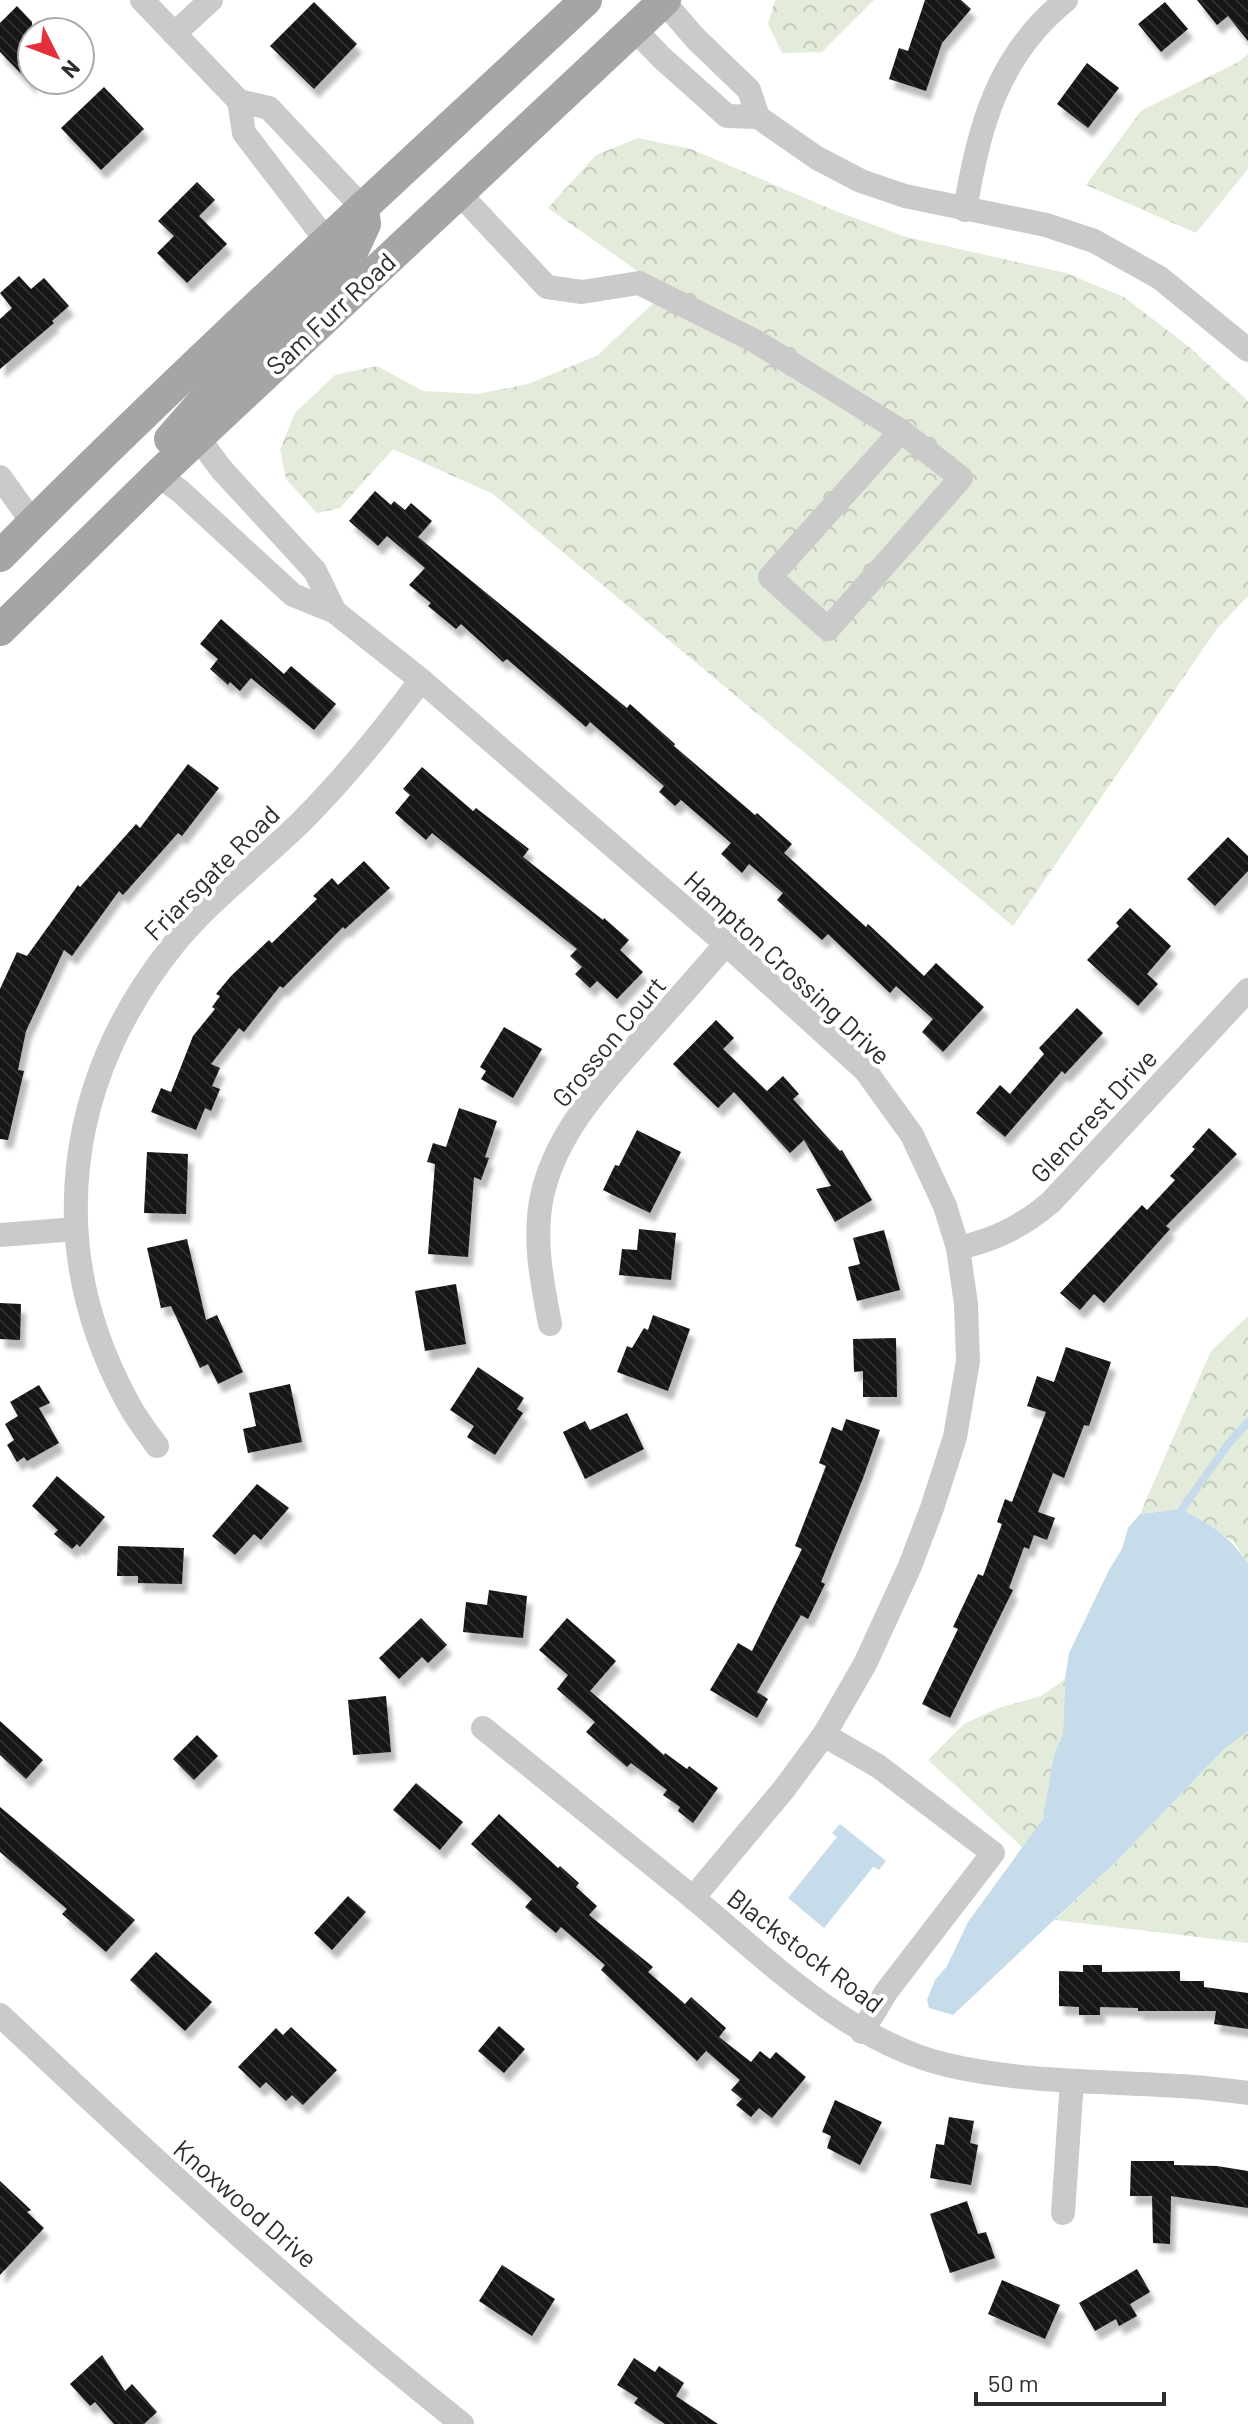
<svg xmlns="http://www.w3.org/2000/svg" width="1248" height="2424" font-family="Barlow,sans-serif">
<defs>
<pattern id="forest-crowns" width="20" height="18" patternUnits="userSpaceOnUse" patternTransform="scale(2)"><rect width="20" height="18" fill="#e3ebdb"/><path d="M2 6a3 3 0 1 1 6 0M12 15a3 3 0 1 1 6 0" fill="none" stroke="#c3cabc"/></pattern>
<pattern id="building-back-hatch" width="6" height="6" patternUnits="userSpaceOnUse" patternTransform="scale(2)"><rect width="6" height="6" fill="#141414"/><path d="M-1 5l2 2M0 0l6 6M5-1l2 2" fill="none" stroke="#2e2e2e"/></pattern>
<filter id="shadow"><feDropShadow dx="5" dy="9" stdDeviation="2" flood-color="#0004"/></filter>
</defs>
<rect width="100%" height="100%" fill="#fff"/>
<g fill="url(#forest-crowns)">
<path d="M775 0H874L822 52 782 53 768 24Z"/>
<path d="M1248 54V169L1196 233 1086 185 1141 111 1240 61Z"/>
<path d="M638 138 691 149 833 210 906 237 1066 273 1124 297 1188 346 1248 401V596L1216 630 1013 926 493 494 393 449 340 508 317 513 286 479 280 450 295 413 335 375 377 366 423 391 478 394 528 384 598 355 666 291 548 208 596 155Z"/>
<path d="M1248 1316V1564L1234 1542 1182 1509 1140 1514 1211 1351Z"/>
<path d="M1065 1679 1063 1734 1054 1754 1043 1819 1023 1848 928 1760 964 1724 998 1708 1041 1696Z"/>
<path d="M1248 1731V1943L1055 1920 1119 1859 1223 1750Z"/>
</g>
<g fill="#c7dceb">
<path d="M1182 1509C1213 1528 1227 1532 1248 1564V1731L1223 1750 1119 1859 953 2015 929 2008 927 2000 935 1980 947 1966 968 1922 1043 1819 1054 1754 1063 1734 1065 1679 1069 1653 1109 1570 1122 1549 1128 1528 1140 1514Z"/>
<path d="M840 1824 886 1861 879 1870 873 1867 824 1928 788 1898 837 1837 832 1833Z"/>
</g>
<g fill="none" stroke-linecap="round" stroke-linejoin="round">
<path stroke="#c7dceb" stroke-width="8" d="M1181 1517 1182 1509 1229 1443 1248 1422"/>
</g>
<g fill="url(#building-back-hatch)" filter="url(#shadow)">
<path d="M925 0H961L971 9 942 43 926 91 889 79 899 48 908 51Z"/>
<path d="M1197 0H1248V41L1228 16 1217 25Z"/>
<path d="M314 2 357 44 314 89 270 46Z"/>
<path d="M1165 2 1188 29 1161 52 1138 24Z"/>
<path d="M17 6 32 22V85L0 52V23Z"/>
<path d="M1087 63 1119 88 1088 128 1057 104Z"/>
<path d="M104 87 144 129 101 170 61 128Z"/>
<path d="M197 182 215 200 199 216 227 244 187 283 157 253 174 236 158 221Z"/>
<path d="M19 276 31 289 44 278 69 306 52 321 54 323 0 369V319L12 308 0 293Z"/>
<path d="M375 491 391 505 394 501 405 510 411 503 432 521 418 537 627 708 630 704 675 744 674 746 755 815 757 813 792 844 784 853 866 927 868 924 924 976 936 963 984 1007 943 1052 922 1032 933 1019 896 986 890 993 828 934 822 940 777 900 783 893 749 864 742 873 721 854 731 843 681 800 675 806 659 792 664 786 590 722 586 727 507 659 503 662 461 624 456 629 428 606 431 603 409 585 425 568 387 536 378 546 349 521Z"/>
<path d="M221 619 284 674 291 666 336 704 314 730 251 678 240 691 230 682 228 685 210 669 218 659 200 644Z"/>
<path d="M188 764 219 788 182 836 178 833 123 895 119 891 72 956 64 950 26 1031 18 1070 24 1071 8 1140 0 1139V989L17 952 27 956 78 885 80 887 136 824 140 828Z"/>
<path d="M422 767 473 811 476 808 529 849 523 857 603 920 604 918 629 940 620 950 643 972 617 999 597 981 590 988 575 974 582 967 570 956 577 949 432 833 426 840 395 813 410 795 403 789Z"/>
<path d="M1228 837 1248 856V871L1215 906 1187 879Z"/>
<path d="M364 861 390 888 345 929 343 927 283 988 280 986 244 1032 239 1028 211 1064 220 1068 212 1086 220 1089 211 1111 205 1108 196 1130 151 1112 161 1088 171 1092 193 1036 215 1009 212 1007 220 996 216 994 231 976 269 940 272 943 317 899 313 896 332 878 338 885Z"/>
<path d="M1130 908 1171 946 1147 974 1158 984 1138 1006 1087 960 1119 926 1116 923Z"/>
<path d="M1077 1008 1103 1033 1065 1074 1062 1071 1005 1137 976 1113 1000 1085 1010 1094 1044 1054 1039 1048Z"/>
<path d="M716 1020 734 1038 723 1049 767 1091 783 1076 799 1094 793 1099 840 1151 842 1150 872 1200 835 1222 816 1189 831 1186 804 1140 790 1153 734 1092 718 1108 673 1064Z"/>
<path d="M504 1027 542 1049 513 1098 481 1079 486 1071 480 1067Z"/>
<path d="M459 1108 497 1121 485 1157 489 1158 481 1180 474 1177 468 1257 428 1254 435 1164 427 1162 433 1143 446 1147Z"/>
<path d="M1209 1128 1237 1154 1166 1226 1170 1229 1104 1303 1094 1294 1080 1310 1060 1293 1142 1205 1147 1210 1175 1180 1170 1176 1195 1149 1192 1147Z"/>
<path d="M637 1130 681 1152 650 1213 603 1190 615 1165 619 1166Z"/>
<path d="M147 1152 188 1154 186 1214 144 1213Z"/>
<path d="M639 1229 676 1233 671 1280 619 1275 622 1249 637 1250Z"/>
<path d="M884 1230 900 1290 857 1301 848 1267 860 1264 853 1238Z"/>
<path d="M187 1239 206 1320 217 1315 243 1372 218 1384 208 1364 200 1368 171 1306 161 1308 147 1248Z"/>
<path d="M456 1284 466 1344 425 1351 415 1291Z"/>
<path d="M0 1303 21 1304 20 1340 0 1339Z"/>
<path d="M653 1315 690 1329 668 1391 617 1372 627 1346 632 1348 644 1328 648 1330Z"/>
<path d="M896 1338 897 1397H863V1371L854 1372 853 1339Z"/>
<path d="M1066 1347 1111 1362 1089 1426 1084 1425 1064 1478 1053 1473 1038 1512 1055 1518 1047 1540 1034 1535 1029 1549 1024 1547 1009 1588 1013 1590 950 1718 922 1704 958 1629 953 1627 978 1574 983 1576 1002 1524 997 1522 1005 1499 1012 1502 1046 1412 1027 1406 1037 1376 1054 1382Z"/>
<path d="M478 1367 524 1398 517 1409 523 1413 495 1455 467 1437 474 1426 450 1410Z"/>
<path d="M290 1384 302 1442 248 1453 243 1429 256 1426 249 1393Z"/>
<path d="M39 1385 50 1403 39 1408 59 1443 27 1461 24 1457 17 1462 7 1445 14 1440 5 1424 18 1416 10 1402Z"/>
<path d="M627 1413 644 1449 585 1479 563 1432 585 1421 590 1430Z"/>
<path d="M846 1419 880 1430 863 1478 821 1582 825 1584 808 1619 801 1615 757 1692 768 1699 757 1718 710 1690 738 1643 752 1651 802 1549 795 1546 826 1466 819 1463 832 1427 842 1431Z"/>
<path d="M57 1476 105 1517 80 1547 77 1544 72 1549 54 1534 58 1530 32 1506Z"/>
<path d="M257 1484 289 1508 261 1540 254 1534 235 1555 212 1536Z"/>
<path d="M118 1546 184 1548 182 1584 138 1583V1576H117Z"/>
<path d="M489 1590 527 1596 523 1638 463 1632 466 1602 487 1605Z"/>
<path d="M421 1618 447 1645 428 1663 422 1657 399 1679 379 1658Z"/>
<path d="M567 1618 616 1661 590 1691 664 1755 665 1753 687 1769 689 1766 718 1788 693 1823 678 1811 680 1807 663 1795 667 1790 631 1763 627 1767 586 1732 595 1722 557 1689 568 1675 539 1650Z"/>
<path d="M386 1696 391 1752 353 1755 348 1700Z"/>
<path d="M0 1721 43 1760 26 1779 0 1755Z"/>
<path d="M197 1735 218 1756 194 1780 173 1759Z"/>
<path d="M416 1783 463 1822 440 1850 393 1810Z"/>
<path d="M0 1807 135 1920 106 1952 62 1914 67 1909 0 1852Z"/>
<path d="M499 1814 558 1868 560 1866 579 1883 576 1887 597 1906 589 1915 653 1967 648 1972 685 2004 691 1997 726 2028 719 2037 751 2062 760 2051 770 2059 776 2052 806 2077 772 2118 759 2108 751 2117 736 2105 742 2099 731 2090 740 2080 706 2051 697 2061 601 1970 605 1965 561 1927 556 1933 525 1907 532 1899 471 1844Z"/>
<path d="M348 1896 366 1912 332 1950 314 1933Z"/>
<path d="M156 1952 212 2002 185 2031 130 1980Z"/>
<path d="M1083 1965H1102V1972L1180 1971V1981H1204V1987L1248 1993V2029L1214 2024 1216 2011H1138V2008L1100 2007V2015H1079V2007L1059 2006V1971L1083 1972Z"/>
<path d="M499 2026 525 2049 504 2073 478 2051Z"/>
<path d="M291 2027 337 2070 303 2105 292 2095 286 2101 266 2082 260 2088 238 2067 276 2028 283 2035Z"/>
<path d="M835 2100 882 2122 860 2165 827 2148 831 2136 822 2132Z"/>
<path d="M949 2117 974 2121 970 2143 978 2145 971 2185 930 2178 936 2144 944 2145Z"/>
<path d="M1131 2161H1174V2165L1217 2166 1248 2171V2208L1171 2196 1170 2244 1153 2243 1152 2196H1130Z"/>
<path d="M0 2181 31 2210 27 2212 44 2228 0 2275Z"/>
<path d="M967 2201 978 2234 986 2232 995 2258 950 2273 930 2214Z"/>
<path d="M502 2265 555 2299 532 2336 479 2301Z"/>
<path d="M1137 2269 1150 2292 1130 2304 1137 2316 1119 2326 1116 2319 1095 2331 1079 2303Z"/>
<path d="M1002 2280 1060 2305 1045 2339 988 2314Z"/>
<path d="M102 2355 125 2391 132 2384 157 2412 144 2424H114L95 2402 90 2406 70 2384Z"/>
<path d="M634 2358 655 2372 659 2366 684 2383 676 2396 718 2424H665L634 2403 638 2398 617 2385Z"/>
</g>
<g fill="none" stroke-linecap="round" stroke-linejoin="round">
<g stroke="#cacaca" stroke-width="24">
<path d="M142 0 239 101 269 108 363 208"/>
<path d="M663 1 696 39 749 90 758 117"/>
<path d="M633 28 662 58 727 116 758 117 817 158 861 181 905 196 1046 225 1094 241 1160 278 1248 350"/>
<path d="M174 34 211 0"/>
<path d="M239 101 244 133 326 240"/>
<path d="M458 192 547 287 582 292 639 283 755 341 901 431 961 478 828 629 770 577 901 431"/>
<path d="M965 210C979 127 997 56 1066 0"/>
<path d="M198 438 222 470 315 571 335 612"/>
<path d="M158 475 180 491 293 595 335 612 421 680 726 944 865 1070 912 1135 945 1206 958 1248 966 1304 968 1361 955 1437 932 1508 910 1566 865 1664 824 1735 784 1789 693 1898"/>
<path d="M0 477 33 523"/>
<path d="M0 1235 76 1229"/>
<path d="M958 1248C995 1240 1023 1226 1051 1202L1248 990"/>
<path d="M550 1324C542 1282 533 1239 542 1196 556 1132 603 1083 644 1037 672 1006 699 975 726 944"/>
<path d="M157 1446C147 1432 135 1417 127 1401 43 1246 65 1080 174 944 211 899 259 863 300 823 344 779 384 730 421 680"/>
<path d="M483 1728C552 1784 622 1840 691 1896 767 1959 847 2041 947 2065 1046 2088 1148 2078 1248 2093"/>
<path d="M824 1735 878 1766 993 1853 886 1992 862 2032"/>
<path d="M0 2015C150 2156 301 2296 462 2424"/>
<path d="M1063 2213 1072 2081"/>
</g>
<g stroke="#a5a5a5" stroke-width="32">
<path d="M170 439 205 399 352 252 365 224 363 208"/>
<path d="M0 556C190 364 389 184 586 0"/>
<path d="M0 630 158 475 665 0"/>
</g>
</g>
<g text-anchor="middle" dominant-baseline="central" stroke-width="8" stroke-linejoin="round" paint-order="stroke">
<g font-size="26" fill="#2d2d2d" stroke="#fff">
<text transform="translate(330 313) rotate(-43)">Sam Furr Road</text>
<text transform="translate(211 872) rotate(-45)">Friarsgate Road</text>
<text transform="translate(788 967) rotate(43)">Hampton Crossing Drive</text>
<text transform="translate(608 1041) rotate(-50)">Grosson Court</text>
<text transform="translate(1093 1115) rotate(-47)">Glencrest Drive</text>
<text transform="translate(806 1950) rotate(37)">Blackstock Road</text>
<text transform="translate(246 2203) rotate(41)">Knoxwood Drive</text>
</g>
</g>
<g transform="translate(56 56) rotate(132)"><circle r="38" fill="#ffffff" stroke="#ababab" stroke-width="2"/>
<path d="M0-6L14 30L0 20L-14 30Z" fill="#e3303a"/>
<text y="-12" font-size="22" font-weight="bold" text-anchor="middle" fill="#2d2d2d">N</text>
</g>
<path d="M976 2392v12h188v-12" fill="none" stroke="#2d2d2d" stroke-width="4"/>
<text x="988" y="2392" font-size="24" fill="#2d2d2d" stroke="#ffffff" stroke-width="6" paint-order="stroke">50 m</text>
</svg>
